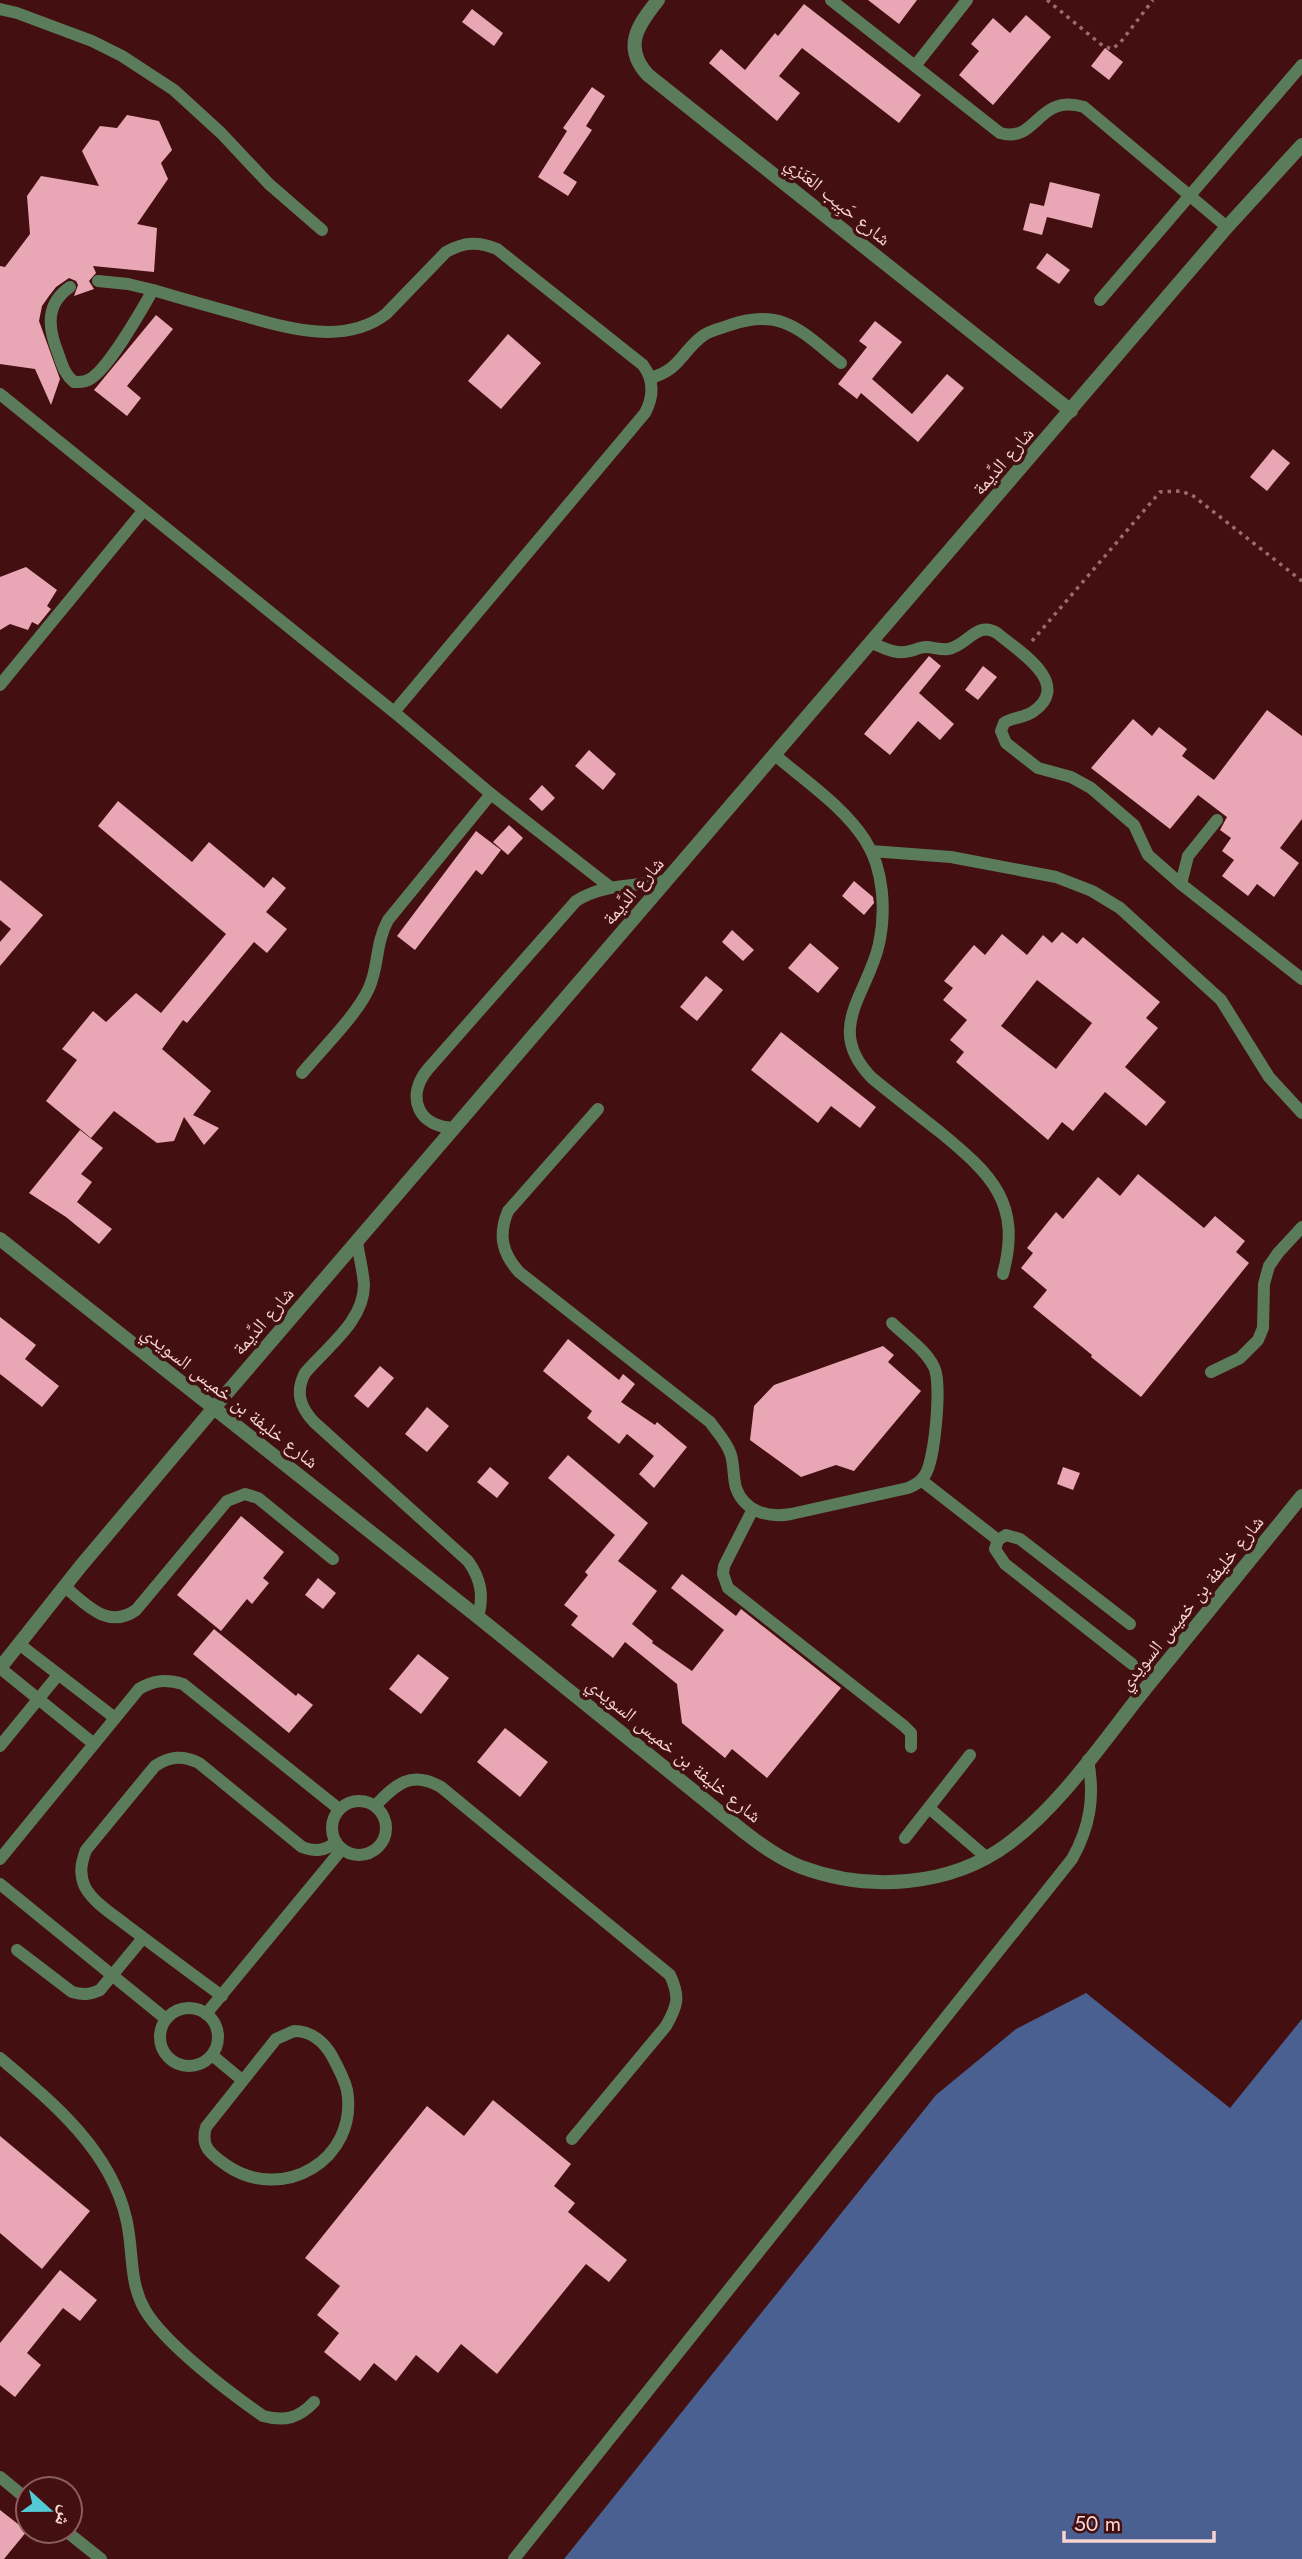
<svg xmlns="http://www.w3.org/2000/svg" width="1302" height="2559" font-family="Jost,'Noto Naskh Arabic',sans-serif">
<rect width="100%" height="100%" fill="#430f10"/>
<path fill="#496090" d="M1086 1993 1230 2108 1302 2019V2559H564L936 2095 1016 2029Z"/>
<g fill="#e9a7b6" fill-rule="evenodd">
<path d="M868 0H917L899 24Z"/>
<path d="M804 4 921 95 899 123 802 48 779 76 800 93 777 121 709 63 721 49 745 70 775 33 778 36Z"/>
<path d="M472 9 503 33 494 46 462 22Z"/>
<path d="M1026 15 1051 37 993 105 959 75 979 51 971 44 993 18 1010 33Z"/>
<path d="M1105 48 1123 62 1109 80 1091 66Z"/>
<path d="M592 87 605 96 586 126 592 130 563 173 577 182 568 196 538 177 567 131 563 128Z"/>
<path d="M127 115 159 121 172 150 161 163 168 179 137 224 157 228 154 272 93 266 96 273 89 281 94 289 74 296 78 285 76 281 69 278 56 287 49 296 42 306 39 321 60 379 51 405 35 369 0 364V266L5 267 30 234 27 196 41 176 99 186 82 151 100 126 117 128Z"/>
<path d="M1050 182 1100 194 1092 228 1047 217 1042 235 1023 230 1030 203 1044 206Z"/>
<path d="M1047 253 1070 270 1059 284 1036 268Z"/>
<path d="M156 315 173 329 127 386 141 398 127 416 94 390Z"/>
<path d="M875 321 902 342 872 379 912 414 947 374 964 388 918 442 861 393 857 399 838 384 867 347 859 341Z"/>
<path d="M508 334 541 363 501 409 468 381Z"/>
<path d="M1273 449 1290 463 1267 491 1250 477Z"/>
<path d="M26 567 57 590 47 606 51 609 38 625 32 622 28 630 10 624 0 630V577Z"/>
<path d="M929 656 941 666 919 693 954 724 940 740 918 721 890 755 864 734Z"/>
<path d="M983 666 997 677 978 700 965 690Z"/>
<path d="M1267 710 1302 736V819L1280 848 1299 863 1274 897 1257 884 1248 896 1222 876 1234 860 1222 851 1231 838 1220 830 1227 817 1223 814 1198 795 1170 829 1091 768 1133 719 1152 736 1159 727 1187 749 1182 756 1214 780Z"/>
<path d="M589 750 616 774 603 790 575 766Z"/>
<path d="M542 785 555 798 542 811 529 799Z"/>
<path d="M118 801 192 862 209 842 264 888 273 877 286 888 266 912 287 929 267 953 254 942 187 1023 183 1020 162 1049 211 1091 193 1115 219 1128 204 1145 184 1117 174 1141 157 1143 114 1111 91 1138 46 1101 77 1060 62 1049 93 1011 106 1022 136 993 161 1013 226 934 98 826Z"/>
<path d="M509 825 523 838 508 855 493 842Z"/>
<path d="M476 831 501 850 482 875 476 870 415 950 397 936Z"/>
<path d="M0 880 43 915 0 966V942L11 929 0 920Z"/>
<path d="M854 881 873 897 874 903 864 915 842 896Z"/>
<path d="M732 930 754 950 743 961 722 942Z"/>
<path d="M1062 932 1077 944 1083 937 1160 1002 1146 1018 1158 1028 1125 1067 1166 1102 1146 1126 1105 1092 1073 1131 1062 1122 1048 1140 956 1062 964 1052 950 1040 967 1020 943 1000 953 988 944 981 974 945 985 955 1002 934 1027 955 1043 935 1052 943ZM1037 980 1092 1023 1056 1069 1001 1026Z"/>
<path d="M810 943 839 968 818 993 788 968Z"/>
<path d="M706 976 723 990 697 1021 680 1007Z"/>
<path d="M781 1032 876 1107 860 1128 831 1106 818 1123 751 1070Z"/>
<path d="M80 1130 103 1148 81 1174 92 1182 77 1202 112 1229 99 1244 66 1217 29 1193Z"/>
<path d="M1138 1174 1204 1228 1215 1216 1245 1241 1236 1252 1249 1263 1141 1397 1091 1357 1092 1355 1033 1307 1047 1290 1021 1268 1033 1253 1027 1248 1056 1212 1063 1219 1098 1177 1120 1196Z"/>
<path d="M0 1317 36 1345 25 1359 59 1386 42 1407 0 1374Z"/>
<path d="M568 1339 619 1380 623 1374 635 1384 621 1402 655 1425 657 1422 687 1447 654 1488 639 1474 654 1456 627 1434 619 1444 587 1418 592 1411 543 1371Z"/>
<path d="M883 1346 894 1355 888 1362 921 1391 854 1471 836 1465 801 1477 750 1440 754 1406 774 1385Z"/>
<path d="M380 1366 394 1378 368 1408 354 1396Z"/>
<path d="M427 1407 449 1426 427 1452 405 1434Z"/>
<path d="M568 1455 648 1523 618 1561 657 1591 632 1624 653 1641 652 1643 692 1671 724 1630 671 1588 682 1574 736 1616 741 1609 841 1688 767 1778 732 1749 725 1758 682 1723 677 1684 625 1642 613 1658 571 1625 578 1616 564 1605 588 1575 585 1572 615 1535 548 1478Z"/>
<path d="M490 1467 509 1483 497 1498 477 1482Z"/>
<path d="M1063 1467 1080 1473 1073 1490 1057 1484Z"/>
<path d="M241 1516 284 1552 263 1578 269 1583 252 1604 247 1599 221 1631 177 1595Z"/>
<path d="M318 1578 336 1593 323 1609 305 1595Z"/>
<path d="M214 1629 296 1696 298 1693 313 1705 289 1733 193 1654Z"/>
<path d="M418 1654 449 1678 421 1714 389 1689Z"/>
<path d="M505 1728 548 1762 520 1797 477 1762Z"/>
<path d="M493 2100 571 2164 554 2186 575 2203 568 2212 627 2260 609 2282 586 2264 497 2374 461 2344 438 2373 416 2355 396 2381 374 2363 360 2381 324 2352 339 2333 317 2315 340 2286 305 2258 427 2106 464 2136Z"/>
<path d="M0 2136 90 2211 42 2269 0 2233Z"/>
<path d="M60 2270 97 2300 80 2321 63 2308 27 2353 41 2365 15 2397 0 2385V2343Z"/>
<path d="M0 2510 27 2531 4 2559H0Z"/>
</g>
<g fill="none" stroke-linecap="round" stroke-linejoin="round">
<g stroke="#996d6c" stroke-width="3.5" stroke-dasharray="3.5 5" stroke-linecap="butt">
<path d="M1047 0 1103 46 1112 49 1120 43 1153 0"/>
<path d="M1032 641 1160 492 1180 491 1192 495 1302 581"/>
</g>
<g stroke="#5b7c5b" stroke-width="12">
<path d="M831 0 1000 133C1038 144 1036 93 1084 107L1227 227"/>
<path d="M0 9 17 13 92 41 122 56 174 90 221 133 269 184 322 230"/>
<path d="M915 66 967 0"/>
<path d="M98 281 128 284 153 290"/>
<path d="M70 287C45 304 48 328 58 353 62 364 64 374 74 382 80 382 84 383 90 379 109 368 141 311 153 290 183 299 212 307 241 315 287 328 344 346 386 314L446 252C464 242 478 241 497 249L643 365C654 380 654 396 645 413L394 712"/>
<path d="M1100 300 1302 65"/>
<path d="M650 378C681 370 682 350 704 335 711 330 722 328 730 325 783 307 802 332 841 363"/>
<path d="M0 394 394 712 491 794 610 887"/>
<path d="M872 643C884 648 896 655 910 651 915 650 920 647 926 647 933 647 940 650 948 649 967 646 977 620 997 633 1017 650 1073 683 1034 711 1025 718 1013 717 1004 723L1001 731 1006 743 1038 768 1071 777 1091 788 1134 825 1148 855 1181 884 1302 979"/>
<path d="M0 685 143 511"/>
<path d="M775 755C805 781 843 806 865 840 884 869 886 911 879 944 867 996 824 1029 872 1078 894 1096 917 1114 940 1132 992 1175 1022 1203 1003 1274"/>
<path d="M871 851 951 857 1056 877 1092 891 1120 908 1221 1000 1269 1077 1302 1113"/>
<path d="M1181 884 1188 856 1217 820"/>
<path d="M302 1073C322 1049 357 1015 369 988 379 966 375 944 388 920L491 794"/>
<path d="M598 1109 508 1211C498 1235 502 1253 519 1272L710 1422C717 1432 727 1442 731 1455 734 1465 733 1477 736 1488 745 1512 768 1518 791 1514L908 1488C915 1485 921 1482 925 1475 935 1460 942 1382 934 1367 926 1350 905 1336 892 1323"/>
<path d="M455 1128C418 1128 405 1096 428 1069L576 901C604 883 636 887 667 880"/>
<path d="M357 1242C359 1256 363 1270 364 1285 364 1321 327 1347 305 1373 295 1392 300 1407 314 1422L468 1561C481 1579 484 1596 478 1617"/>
<path d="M1211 1372 1240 1358 1258 1340 1263 1328 1264 1284 1269 1266 1278 1253 1302 1227"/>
<path d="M921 1480 998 1540"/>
<path d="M753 1509 724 1566 723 1574 728 1588 904 1726 911 1733V1747"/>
<path d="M65 1587C87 1605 108 1630 136 1610L227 1501 245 1494 258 1498 333 1559"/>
<path d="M1130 1624 1020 1539 1006 1535 998 1540 995 1549 1005 1564 1132 1664"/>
<path d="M19 1644 115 1718"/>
<path d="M0 1668 94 1744"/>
<path d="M0 1746 58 1675"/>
<circle cx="359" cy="1828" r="27"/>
<path d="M375 1806C396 1784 411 1770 441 1787L670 1975C680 1997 678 2005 666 2026L572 2139"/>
<path d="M929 1808 986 1857"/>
<path d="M905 1838 970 1755"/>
<path d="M0 1859 139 1689C154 1680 166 1679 183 1684L339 1809"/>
<path d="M0 1884 166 2019"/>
<path d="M17 1950 72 1992C83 1995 89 1995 100 1990L143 1938"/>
<path d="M222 1996C189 1972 157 1948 125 1924 112 1914 93 1902 85 1887 79 1874 81 1863 86 1850L155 1766C170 1756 183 1755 199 1763L302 1847C315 1852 325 1851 336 1842"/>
<circle cx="189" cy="2037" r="29"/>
<path d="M206 2014 342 1849"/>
<path d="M294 2031C311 2031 324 2042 332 2056 338 2067 344 2078 347 2090 359 2160 282 2204 226 2165 211 2154 200 2147 206 2127L276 2039Z"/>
<path d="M212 2055 242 2080"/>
<path d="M0 2058C51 2101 110 2149 126 2218 134 2249 128 2281 145 2310 165 2344 230 2393 263 2416 285 2422 299 2418 314 2402"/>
<path d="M0 2477 28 2500"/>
<path d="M66 2531 101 2559"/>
<path d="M514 2559 1072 1859C1090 1827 1095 1797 1088 1760"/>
</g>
<g stroke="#5b7c5b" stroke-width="14">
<path d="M658 0C638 25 622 47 648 75L1071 411"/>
<path d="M0 1239 478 1617 743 1831C761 1845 780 1859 801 1867 868 1892 950 1887 1008 1844 1061 1805 1104 1740 1145 1689 1197 1625 1250 1560 1302 1496"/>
<path d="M0 1668 80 1567 213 1409 1227 227 1302 145"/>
</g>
</g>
<g text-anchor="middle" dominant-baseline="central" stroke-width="7" stroke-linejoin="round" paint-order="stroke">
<g font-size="19" fill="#f8d5d2" stroke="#430f10">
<text transform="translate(838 201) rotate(39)">شارع حَبِيب العَنَزِي</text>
<text transform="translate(1003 461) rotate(-49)">شارع الدِّيمة</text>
<text transform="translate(633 891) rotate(-49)">شارع الدِّيمة</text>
<text transform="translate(263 1321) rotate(-49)">شارع الدِّيمة</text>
<text transform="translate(230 1397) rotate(38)">شارع خليفة بن خميس السويدي</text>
<text transform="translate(1191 1603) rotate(-51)">شارع خليفة بن خميس السويدي</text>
<text transform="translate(674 1750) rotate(39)">شارع خليفة بن خميس السويدي</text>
</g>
</g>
<g transform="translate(49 2510) rotate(111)"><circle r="33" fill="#430f10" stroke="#8b5e5e" stroke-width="2"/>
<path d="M0-5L12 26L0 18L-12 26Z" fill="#52cbd7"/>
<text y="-10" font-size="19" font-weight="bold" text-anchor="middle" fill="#f8d5d2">ش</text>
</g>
<path d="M1064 2531v10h150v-10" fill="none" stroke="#f8d5d2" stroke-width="3.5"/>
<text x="1074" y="2531" font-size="21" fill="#f8d5d2" stroke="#430f10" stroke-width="5" paint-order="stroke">50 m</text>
</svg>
